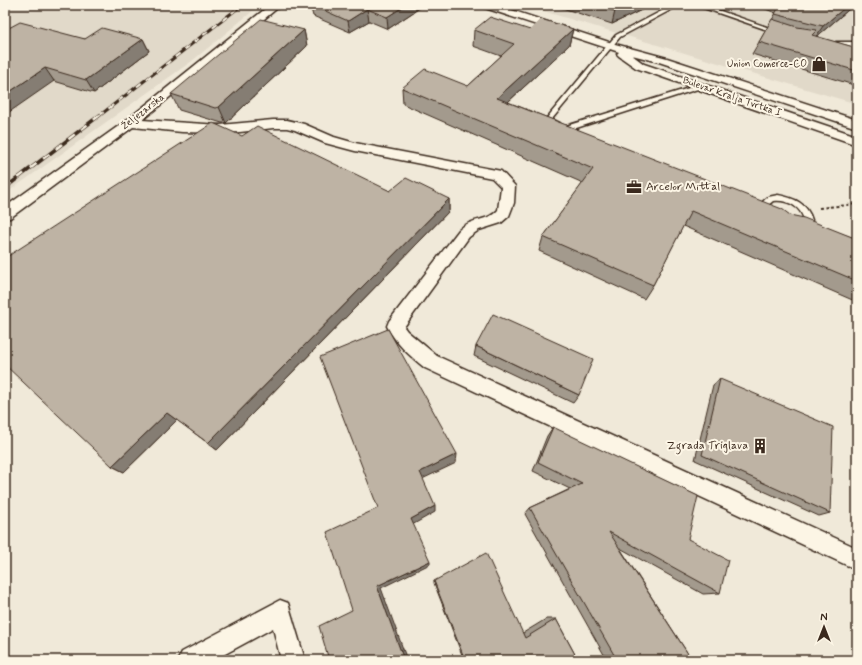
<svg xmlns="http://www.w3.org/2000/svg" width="862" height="665" font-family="Mynerve,sans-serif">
<rect width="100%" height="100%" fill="#f0e9d9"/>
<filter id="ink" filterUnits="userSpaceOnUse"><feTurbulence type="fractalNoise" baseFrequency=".025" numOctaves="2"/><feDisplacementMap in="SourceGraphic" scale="8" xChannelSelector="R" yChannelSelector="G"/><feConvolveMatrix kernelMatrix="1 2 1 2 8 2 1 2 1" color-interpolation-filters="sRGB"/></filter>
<g filter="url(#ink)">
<g fill="#e1d9c9">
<path d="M5 5H260L192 61 5 194Z"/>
<path d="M523 5H857V104L610 31Z"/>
</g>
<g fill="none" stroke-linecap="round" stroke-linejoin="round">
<g stroke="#3b2a1e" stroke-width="3">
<g id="service">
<path d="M673 5H680L620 37 552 119 560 123V125H556L546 121V119L616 35Z"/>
<path d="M695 5H703L781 32 776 33Z"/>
<path d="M836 42H857V46L845 47 834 45 833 44Z"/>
<path d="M702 84 705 86 704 87 570 130H566L565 128 566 126Z"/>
<path d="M778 195C794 198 807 203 812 220 798 243 763 229 759 205L768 197ZM773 201C786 199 801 206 804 220 793 234 769 221 767 206Z"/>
</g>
</g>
<g stroke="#3b2a1e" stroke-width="3">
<g id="minor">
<path d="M270 5H281L142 120 220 125 273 120H287L304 124 334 137 355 143 501 171 515 186 514 203 509 216 501 223 479 230 469 237 404 327 407 331 437 356 857 548V570L425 368C409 355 396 344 387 326L389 321 459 230C472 217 488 222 498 210L501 187 492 178 355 151 325 143 295 130 287 128H273L240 132 220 133 182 132 133 127 10 218 5 219V207L127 120Z"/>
<path d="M481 5H496L615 44 667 58 857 120V128L659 62 632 55 644 64 857 136V145L636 68 619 56 617 54 619 52 482 7Z"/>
<path d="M280 600 288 603 305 660H281L273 628 214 660H178L182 652Z"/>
</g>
</g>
<path stroke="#3b2a1e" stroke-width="2" stroke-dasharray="3 2.5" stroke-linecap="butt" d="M819 208 857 204"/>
<use href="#service" fill="#fcf5e5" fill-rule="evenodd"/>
<use href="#minor" fill="#fcf5e5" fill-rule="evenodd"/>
<g stroke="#3b2a1e" stroke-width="3">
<path id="rail-far1" d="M99 116 242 5"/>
</g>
<g stroke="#3b2a1e" stroke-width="3.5">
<path id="rail" d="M5 188 100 115"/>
</g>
<use href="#rail-far1" stroke="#fcf5e5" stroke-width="2" stroke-dasharray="6" stroke-linecap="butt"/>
<use href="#rail" stroke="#fcf5e5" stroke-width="2.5" stroke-dasharray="8" stroke-linecap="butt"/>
</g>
<g fill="#a39a8d" stroke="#3b2a1e">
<path d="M310 5H424L388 29 369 21 350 32 313 16Z"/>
<path d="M553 5H652L612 24Z"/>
<path d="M755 5H854L816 37 857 48V86L752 54 776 13Z"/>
<path d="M573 29 569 45 508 102 790 215 857 239V302L683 226 653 285 644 299 539 251 543 237 583 183 403 104 402 88 468 86 501 56 473 46 474 30H530Z"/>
<path d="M5 30 85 39H143L149 51 94 93 54 81Z"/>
<path d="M304 30 307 46 226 123H222L179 110 171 94Z"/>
<path d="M242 136 390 191 449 199V211L217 450 177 420 124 472 112 466Z"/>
<path d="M476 346 579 395 573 403 474 356Z"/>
<path d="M720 379 830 513 819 516 695 460 713 385Z"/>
<path d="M553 427 688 539 720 593 703 594 620 548 692 660H607L525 514 530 508 570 489 533 471 547 436Z"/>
<path d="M434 581 523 633 546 619H556L578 660H464L434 583Z"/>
</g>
<g fill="#857d73" stroke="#3b2a1e">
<path d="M406 5H424L388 29 387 17Z"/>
<path d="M629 5H652L612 24 615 11Z"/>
<path d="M848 5H854L815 38 823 26Z"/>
<path d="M367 9 369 21 350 32 348 21Z"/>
<path d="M573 29 569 45 495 114 497 98Z"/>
<path d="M304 30 307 46 226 123 219 107Z"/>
<path d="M143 39 149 51 94 93 86 80Z"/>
<path d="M45 68 54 81 5 115V95Z"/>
<path d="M449 199V211L217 450 208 443Z"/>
<path d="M167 413 177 420 124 472 112 466Z"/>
<path d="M457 454 456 463 420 480V472Z"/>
<path d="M435 506V512L412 525 411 519Z"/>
<path d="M430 561V564L381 588 407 660H404L377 586Z"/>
</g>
<g fill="#beb3a4" stroke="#3b2a1e">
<path d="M312 5H406L387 17 367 9 348 21Z"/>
<path d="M595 5H629L615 11Z"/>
<path d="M780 5H848L823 26 775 14Z"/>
<path d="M490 17 530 30 541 19 573 29 497 98 782 209 790 215 804 218 857 239V281L691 211 653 285 543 237 593 169 402 88 425 69 468 86 514 44 474 30Z"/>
<path d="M261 19 304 30 219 107 215 108 171 94Z"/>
<path d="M772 19 797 27 817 30 812 35 857 48V71L759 42Z"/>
<path d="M20 22 85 39 102 28 143 39 86 80 45 68 5 95V30Z"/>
<path d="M213 123 242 136 257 126 390 191 406 178 449 199 208 443 167 413 112 466 5 365V258Z"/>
<path d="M493 314 593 359 579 395 476 346Z"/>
<path d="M388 329 457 454 420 472 435 506 411 519 430 561 377 586 404 660H329L319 626 352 610 327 532 378 508 320 357Z"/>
<path d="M720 379 833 427 830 513 702 455Z"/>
<path d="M553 427 698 496 688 539 728 560 720 593 609 532 692 660H617L530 508 582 484 538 462Z"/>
<path d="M486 553 525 638 556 619 578 660H465L434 581Z"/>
</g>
</g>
<defs>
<g id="shop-bare" transform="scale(1.2)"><path d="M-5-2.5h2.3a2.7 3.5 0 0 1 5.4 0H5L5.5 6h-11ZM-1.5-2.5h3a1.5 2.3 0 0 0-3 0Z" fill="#3b2a1e" stroke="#fcf5e5" stroke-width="2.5" paint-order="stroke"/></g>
<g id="office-bare" transform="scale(1.2)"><path d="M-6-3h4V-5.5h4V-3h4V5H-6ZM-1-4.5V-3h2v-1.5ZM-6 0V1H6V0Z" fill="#3b2a1e" stroke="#fcf5e5" stroke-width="2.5" paint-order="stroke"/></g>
<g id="building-bare" transform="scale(1.2)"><path d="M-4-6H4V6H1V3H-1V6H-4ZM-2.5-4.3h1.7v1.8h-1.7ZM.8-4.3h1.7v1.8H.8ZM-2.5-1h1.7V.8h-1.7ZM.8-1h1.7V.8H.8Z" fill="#3b2a1e" stroke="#fcf5e5" stroke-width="2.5" paint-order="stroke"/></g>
</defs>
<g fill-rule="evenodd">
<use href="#shop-bare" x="819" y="64"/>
<use href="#office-bare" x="634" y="187"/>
<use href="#building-bare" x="760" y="446"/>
</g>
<g text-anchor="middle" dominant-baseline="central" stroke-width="4" stroke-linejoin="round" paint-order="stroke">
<g font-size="10" fill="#3b2a1e" stroke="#fcf5e5" text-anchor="end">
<text x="807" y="64">Union Comerce-CO</text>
</g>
<g font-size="10" fill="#3b2a1e" stroke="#fcf5e5">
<text transform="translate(732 97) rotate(19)">Bulevar Kralja Tvrtka I</text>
<text transform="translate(143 112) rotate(-38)">Željezarska</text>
</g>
<g font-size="12" fill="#3b2a1e" stroke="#fcf5e5" text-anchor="start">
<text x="646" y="187">Arcelor Mittal</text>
<text x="748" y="446" text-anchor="end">Zgrada Triglava</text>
</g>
</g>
<rect width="862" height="665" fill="none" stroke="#fcf5e5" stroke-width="20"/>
<rect x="10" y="10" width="842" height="645" fill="none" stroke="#3b2a1e" stroke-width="1.5" filter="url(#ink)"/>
<g transform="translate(824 627)" stroke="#fcf5e5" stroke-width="3" paint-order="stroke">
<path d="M0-3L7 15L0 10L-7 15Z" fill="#3b2a1e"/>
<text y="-6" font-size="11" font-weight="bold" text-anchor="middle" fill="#3b2a1e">N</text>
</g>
</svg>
